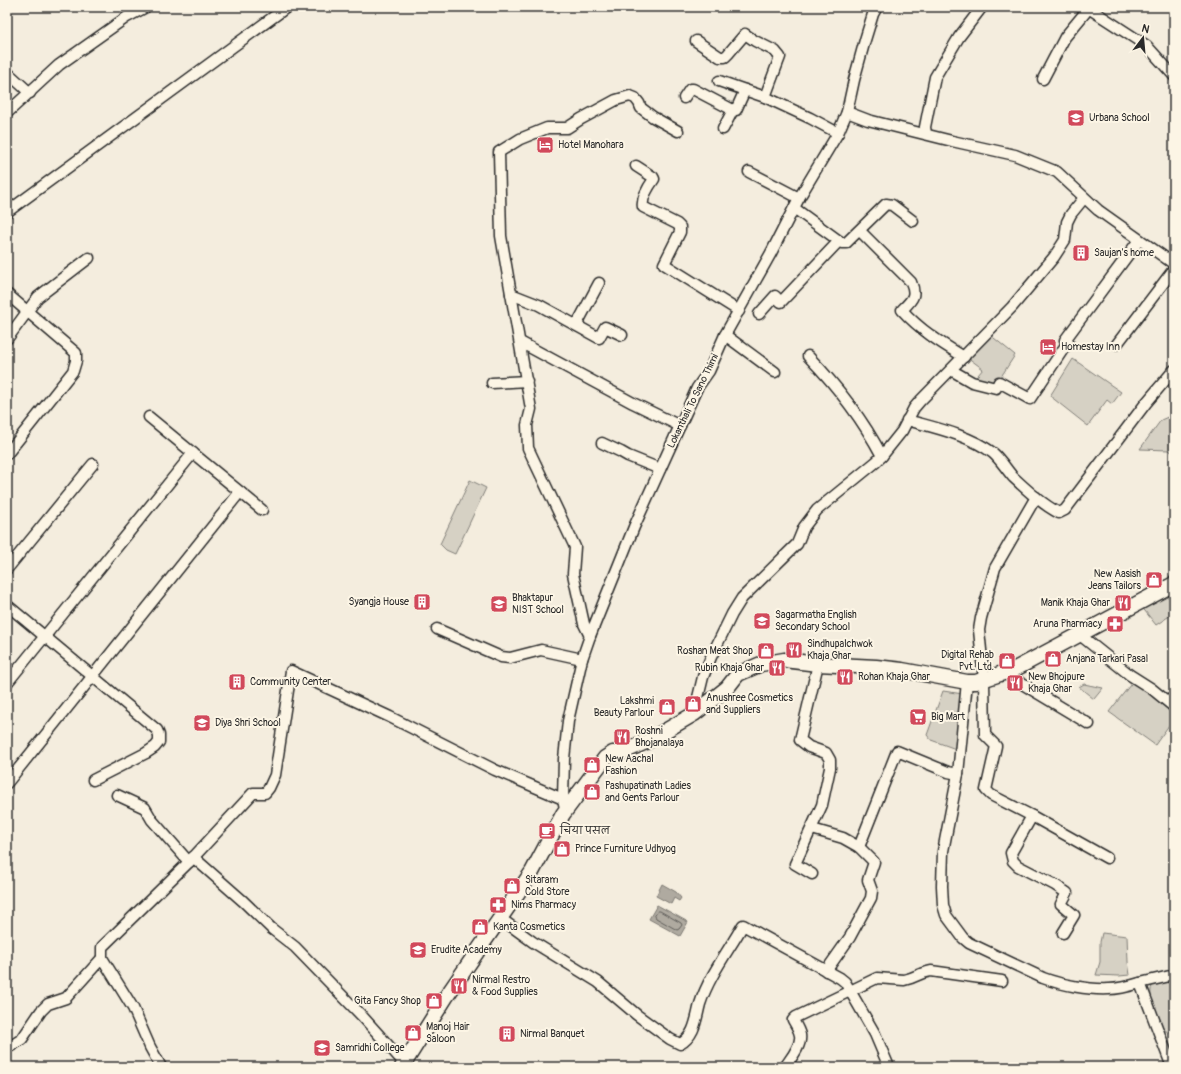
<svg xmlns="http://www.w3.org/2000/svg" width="1181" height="1074" font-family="Pangolin,'Playpen Sans Deva',sans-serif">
<rect width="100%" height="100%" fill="#f4edde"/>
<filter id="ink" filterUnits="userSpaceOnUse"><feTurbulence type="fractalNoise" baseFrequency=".025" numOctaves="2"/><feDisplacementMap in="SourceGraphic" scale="8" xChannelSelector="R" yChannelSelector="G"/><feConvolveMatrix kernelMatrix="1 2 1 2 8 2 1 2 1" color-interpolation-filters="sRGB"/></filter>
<g filter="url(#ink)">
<g fill="#d6d1c4" stroke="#807e78">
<path d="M989 334 1015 355 995 386 973 381 983 369 967 357Z"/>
<path d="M1073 359 1121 392 1112 404 1107 400 1088 426 1050 396Z"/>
<path d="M1170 416 1174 419V454L1169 450 1140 449 1161 420Z"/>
<path d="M470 480 486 488 455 554 446 550 440 544Z"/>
<path d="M1169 591 1174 598V613L1156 625 1141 606Z"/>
<path d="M1134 680 1174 711V718L1155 745 1109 712Z"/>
<path d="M1084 684 1103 688 1094 699 1079 687Z"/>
<path d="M943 691 963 694 956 749 931 740 927 735Z"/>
<path d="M1102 933 1127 936 1128 962 1130 975 1119 976 1096 975 1100 962V942Z"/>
<path d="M1169 982H1172L1174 992V1033L1162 1030C1158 1018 1146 995 1153 984Z"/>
</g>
<g fill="#afaaa0" stroke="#7a7771">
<path d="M662 884 676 892 681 898 679 901 674 898 671 904 656 896Z"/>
<path d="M657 905 688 922 680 936 649 919Z"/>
</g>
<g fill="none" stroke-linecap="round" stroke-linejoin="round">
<path stroke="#605e5a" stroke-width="1" d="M658 911H660L681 923 682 925 679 929 677 930 656 918 655 916Z"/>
<g stroke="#2b2b2b" stroke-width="13">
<g id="street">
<path d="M1087 7 1147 46 1174 76"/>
<path d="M696 41 720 57H725L728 54 745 34 755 41 775 51 780 57 765 97 810 118 838 133"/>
<path d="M7 72 30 93"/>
<path d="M1043 79 1065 37 1089 8"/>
<path d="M719 81 765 97"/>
<path d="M684 98 690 89H693L733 110H736L745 90"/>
<path d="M847 112 868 120 952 141 1015 155 1057 172 1098 210 1174 264"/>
<path d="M7 113 59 65 127 17 146 7"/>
<path d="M723 129 733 110"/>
<path d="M926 134 925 127 935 77 959 37 982 7"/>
<path d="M636 166 653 177 654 179C649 186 641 198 643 207L677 224 680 227V232L664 264 739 311"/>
<path d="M749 172 799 198"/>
<path d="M794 208 842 243H846L886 204 892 205 913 221"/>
<path d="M7 212 287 7"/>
<path d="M860 231 911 282C917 296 912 300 902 310 920 330 941 343 964 357"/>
<path d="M7 294 76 353V361L73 371 7 454"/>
<path d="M511 294 539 305 599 338 605 327 622 335"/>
<path d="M759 314 775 296 781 302 839 241"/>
<path d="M577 324 599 283"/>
<path d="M725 335 775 372"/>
<path d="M7 339 38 297 89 258"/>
<path d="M520 342 633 403 680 426"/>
<path d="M1117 344 1174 269"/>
<path d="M808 356C838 387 862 418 882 456"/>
<path d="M951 370 972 382 996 388 999 382 1030 399 1068 342 1065 340 1139 240"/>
<path d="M492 383 527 381"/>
<path d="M149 417 262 510"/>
<path d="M907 420C936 428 969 435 993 453 1001 460 1006 469 1013 477 1027 490 1042 504 1059 513L1065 510 1146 403 1174 370"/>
<path d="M602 443 621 452 628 456 660 469"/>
<path d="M1036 497 995 568 981 618 979 630 984 680 985 735 996 746 986 790 991 795 1032 816 1011 853 1013 861 1018 866 1055 885 1067 893 1061 904 1074 915 1063 933"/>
<path d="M7 569 93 464"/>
<path d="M7 605 157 730 159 735V742L155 747 146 753 93 780"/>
<path d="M437 629 501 657 510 658 541 650 582 659"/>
<path d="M1080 635 1130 675 1152 689 1174 707"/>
<path d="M590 636 584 624 573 574 575 547 528 448 527 425 531 409 501 236 499 152 520 139 547 128H567L581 119 616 100 630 96 635 98 639 103 641 108 653 117 678 131"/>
<path d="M1004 673 1089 724"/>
<path d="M967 682 958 774 943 851 942 886 943 905 946 915 963 938 969 943 1043 978C1062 985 1089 990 1109 989 1119 989 1130 986 1140 983"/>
<path d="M7 683 193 453"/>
<path d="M694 714 703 677 711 657 732 614 742 598 797 544 804 527 817 510 876 462 882 456 902 431 914 408 920 401 1012 307 1054 257 1065 240 1067 222 1071 214 1084 198"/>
<path d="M7 783 240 492"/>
<path d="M117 795 145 808 152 820 189 862"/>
<path d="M563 814 565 808 563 799 564 759 568 721 582 659 590 636 634 527 697 388 709 371 725 335 771 253 799 198 838 133 847 112 854 80 865 40 873 14 877 7"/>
<path d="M1032 816 1107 858"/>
<path d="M812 829 843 838 859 847 874 862 868 880 872 891 871 898 850 937 826 971"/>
<path d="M859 847 897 751 948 772 958 774"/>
<path d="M193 857 243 901 272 929 295 947 362 1016 405 1064"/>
<path d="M812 874 795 864 822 805 830 768V760L826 753 809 747 800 740 818 664"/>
<path d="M500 918 533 942 598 982 637 1015 670 1039 680 1044C695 1036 696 1019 700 1004 709 976 729 950 743 925L840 978 845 982 875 1034 889 1067"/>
<path d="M11 1046 22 1039 41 1011 48 1004 66 998 102 958"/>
<path d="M161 1067 150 1047 133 1008 102 958V947L189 862 253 793H265L269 788 275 775 291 671 390 717 495 770 563 799"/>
<path d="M785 1067C790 1059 802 1046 800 1035 799 1030 796 1025 793 1020L796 1017 877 978 904 980 911 978 923 973 931 971 1002 981"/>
<path d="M1172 1067 1140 983 1174 975"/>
</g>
</g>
<g stroke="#2b2b2b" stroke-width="17">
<path id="secondary" d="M402 1067 446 997 532 872 563 814 605 758 613 753 623 752 648 741 694 714 727 688 738 674 761 664 784 660 818 664 876 667 902 670 967 682H976L1015 669 1174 584"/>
</g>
<use href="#street" stroke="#fcf5e5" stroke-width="10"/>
<use href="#secondary" stroke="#fcf5e5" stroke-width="14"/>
</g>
</g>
<defs>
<g id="school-square" transform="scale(0.9)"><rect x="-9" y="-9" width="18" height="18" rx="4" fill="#d1495b" stroke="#fcf5e5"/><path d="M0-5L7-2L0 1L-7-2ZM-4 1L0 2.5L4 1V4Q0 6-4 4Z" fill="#fff"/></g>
<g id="hotel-square" transform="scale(0.9)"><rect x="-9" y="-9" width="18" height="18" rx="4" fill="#d1495b" stroke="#fcf5e5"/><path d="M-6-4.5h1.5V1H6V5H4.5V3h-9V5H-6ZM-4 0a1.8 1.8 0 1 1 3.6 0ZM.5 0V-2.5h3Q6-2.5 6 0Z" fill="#fff"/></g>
<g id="building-square" transform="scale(0.9)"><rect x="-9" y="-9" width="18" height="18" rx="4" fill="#d1495b" stroke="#fcf5e5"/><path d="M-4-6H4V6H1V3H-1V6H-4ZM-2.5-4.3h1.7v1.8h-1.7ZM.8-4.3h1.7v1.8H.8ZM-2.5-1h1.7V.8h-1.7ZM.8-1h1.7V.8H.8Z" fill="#fff"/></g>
<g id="shop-square" transform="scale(0.9)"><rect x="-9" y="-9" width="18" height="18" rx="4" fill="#d1495b" stroke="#fcf5e5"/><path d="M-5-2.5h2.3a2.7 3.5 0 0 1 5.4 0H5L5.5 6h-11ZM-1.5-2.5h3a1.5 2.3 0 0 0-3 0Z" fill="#fff"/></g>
<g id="restaurant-square" transform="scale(0.9)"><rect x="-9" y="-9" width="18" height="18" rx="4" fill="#d1495b" stroke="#fcf5e5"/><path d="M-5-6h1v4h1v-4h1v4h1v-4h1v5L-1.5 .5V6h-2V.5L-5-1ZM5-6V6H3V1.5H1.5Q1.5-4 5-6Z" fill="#fff"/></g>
<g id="pharmacy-square" transform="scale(0.9)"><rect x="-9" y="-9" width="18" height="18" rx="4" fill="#d1495b" stroke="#fcf5e5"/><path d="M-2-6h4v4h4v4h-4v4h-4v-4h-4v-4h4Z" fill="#fff"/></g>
<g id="supermarket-square" transform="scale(0.9)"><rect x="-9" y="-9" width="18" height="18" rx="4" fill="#d1495b" stroke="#fcf5e5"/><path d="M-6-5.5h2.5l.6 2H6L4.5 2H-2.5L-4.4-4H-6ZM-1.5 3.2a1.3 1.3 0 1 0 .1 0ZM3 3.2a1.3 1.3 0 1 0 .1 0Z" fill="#fff"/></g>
<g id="cafe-square" transform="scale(0.9)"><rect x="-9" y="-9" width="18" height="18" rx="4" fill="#d1495b" stroke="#fcf5e5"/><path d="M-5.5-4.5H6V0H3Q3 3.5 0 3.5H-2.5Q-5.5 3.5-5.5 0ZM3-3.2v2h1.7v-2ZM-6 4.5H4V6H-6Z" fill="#fff"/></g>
<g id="university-square" transform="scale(0.9)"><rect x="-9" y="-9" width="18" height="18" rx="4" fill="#d1495b" stroke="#fcf5e5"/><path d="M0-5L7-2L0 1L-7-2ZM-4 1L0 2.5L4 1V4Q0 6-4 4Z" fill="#fff"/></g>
</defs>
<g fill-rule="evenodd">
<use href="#school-square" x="1076" y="118"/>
<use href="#hotel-square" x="545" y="145"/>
<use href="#building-square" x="1081" y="253"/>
<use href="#hotel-square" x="1048" y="347"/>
<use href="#shop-square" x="1154" y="580"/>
<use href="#building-square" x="422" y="602"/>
<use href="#restaurant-square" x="1123" y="603"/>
<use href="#school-square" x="499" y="604"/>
<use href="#school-square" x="762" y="621"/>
<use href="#pharmacy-square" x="1115" y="624"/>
<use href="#restaurant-square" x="794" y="650"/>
<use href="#shop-square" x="766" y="651"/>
<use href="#shop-square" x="1053" y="659"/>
<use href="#shop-square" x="1007" y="661"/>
<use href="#restaurant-square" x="777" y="668"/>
<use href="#restaurant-square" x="845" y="677"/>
<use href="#building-square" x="237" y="682"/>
<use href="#restaurant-square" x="1015" y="683"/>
<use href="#shop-square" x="693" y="704"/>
<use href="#shop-square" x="667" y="707"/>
<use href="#supermarket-square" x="918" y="717"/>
<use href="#school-square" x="202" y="723"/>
<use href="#restaurant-square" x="622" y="737"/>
<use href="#shop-square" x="592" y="765"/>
<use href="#shop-square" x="592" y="792"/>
<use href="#cafe-square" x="547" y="831"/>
<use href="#shop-square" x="562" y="849"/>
<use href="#shop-square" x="512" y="886"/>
<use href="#pharmacy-square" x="498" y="905"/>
<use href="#shop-square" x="480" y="927"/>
<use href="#school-square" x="418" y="950"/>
<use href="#restaurant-square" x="459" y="986"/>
<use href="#shop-square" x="434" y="1001"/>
<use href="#shop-square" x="413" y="1033"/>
<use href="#building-square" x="507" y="1034"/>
<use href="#university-square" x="322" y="1048"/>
</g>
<g text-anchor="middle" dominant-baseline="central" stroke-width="4" stroke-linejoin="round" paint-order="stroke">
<g font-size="10" fill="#2b2b2b" stroke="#fcf5e5" text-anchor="start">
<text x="1089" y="118">Urbana School</text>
<text x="558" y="145">Hotel Manohara</text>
<text x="1094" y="253">Saujan's home</text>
<text x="1061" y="347">Homestay Inn</text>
<text x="1141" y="574" text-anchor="end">New Aasish<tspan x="1141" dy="12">Jeans Tailors</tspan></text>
<text x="512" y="598">Bhaktapur<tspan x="512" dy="12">NIST School</tspan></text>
<text x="409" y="602" text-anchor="end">Syangja House</text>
<text x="1110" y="603" text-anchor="end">Manik Khaja Ghar</text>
<text x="775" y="615">Sagarmatha English<tspan x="775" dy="12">Secondary School</tspan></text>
<text x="1102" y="624" text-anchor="end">Aruna Pharmacy</text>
<text x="807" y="644">Sindhupalchwok<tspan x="807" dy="12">Khaja Ghar</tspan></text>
<text x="753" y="651" text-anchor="end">Roshan Meat Shop</text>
<text x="994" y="655" text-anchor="end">Digital Rehab<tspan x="994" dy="12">Pvt. Ltd.</tspan></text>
<text x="1066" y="659">Anjana Tarkari Pasal</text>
<text x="764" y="668" text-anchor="end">Rubin Khaja Ghar</text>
<text x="858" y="677">Rohan Khaja Ghar</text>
<text x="1028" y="677">New Bhojpure<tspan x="1028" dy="12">Khaja Ghar</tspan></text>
<text x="250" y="682">Community Center</text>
<text x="706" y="698">Anushree Cosmetics<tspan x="706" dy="12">and Suppliers</tspan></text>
<text x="654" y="701" text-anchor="end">Lakshmi<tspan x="654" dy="12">Beauty Parlour</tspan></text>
<text x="931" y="717">Big Mart</text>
<text x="215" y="723">Diya Shri School</text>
<text x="635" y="731">Roshni<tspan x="635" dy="12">Bhojanalaya</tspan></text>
<text x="605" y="759">New Aachal<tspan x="605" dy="12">Fashion</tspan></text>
<text x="605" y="786">Pashupatinath Ladies<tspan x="605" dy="12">and Gents Parlour</tspan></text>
<text x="560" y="831">चिया पसल</text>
<text x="575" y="849">Prince Furniture Udhyog</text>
<text x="525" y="880">Sitaram<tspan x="525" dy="12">Cold Store</tspan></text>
<text x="511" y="905">Nims Pharmacy</text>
<text x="493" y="927">Kanta Cosmetics</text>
<text x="431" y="950">Erudite Academy</text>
<text x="472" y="980">Nirmal Restro<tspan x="472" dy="12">&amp; Food Supplies</tspan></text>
<text x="421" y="1001" text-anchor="end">Gita Fancy Shop</text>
<text x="426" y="1027">Manoj Hair<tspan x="426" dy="12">Saloon</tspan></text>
<text x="520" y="1034">Nirmal Banquet</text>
<text x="335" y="1048">Samridhi College</text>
</g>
<g font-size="10" fill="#2b2b2b" stroke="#fcf5e5">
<text transform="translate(693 401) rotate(-64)">Lokanthali To Sano Thimi</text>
</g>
</g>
<rect width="1181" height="1074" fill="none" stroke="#fcf5e5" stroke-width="24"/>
<rect x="12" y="12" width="1157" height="1050" fill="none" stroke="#2b2b2b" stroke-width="1.5" filter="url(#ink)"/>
<g transform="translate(1143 38) rotate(16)" stroke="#fcf5e5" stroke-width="3" paint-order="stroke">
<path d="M0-3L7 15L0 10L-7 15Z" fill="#2b2b2b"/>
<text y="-6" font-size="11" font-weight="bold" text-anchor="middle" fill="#2b2b2b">N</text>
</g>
</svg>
